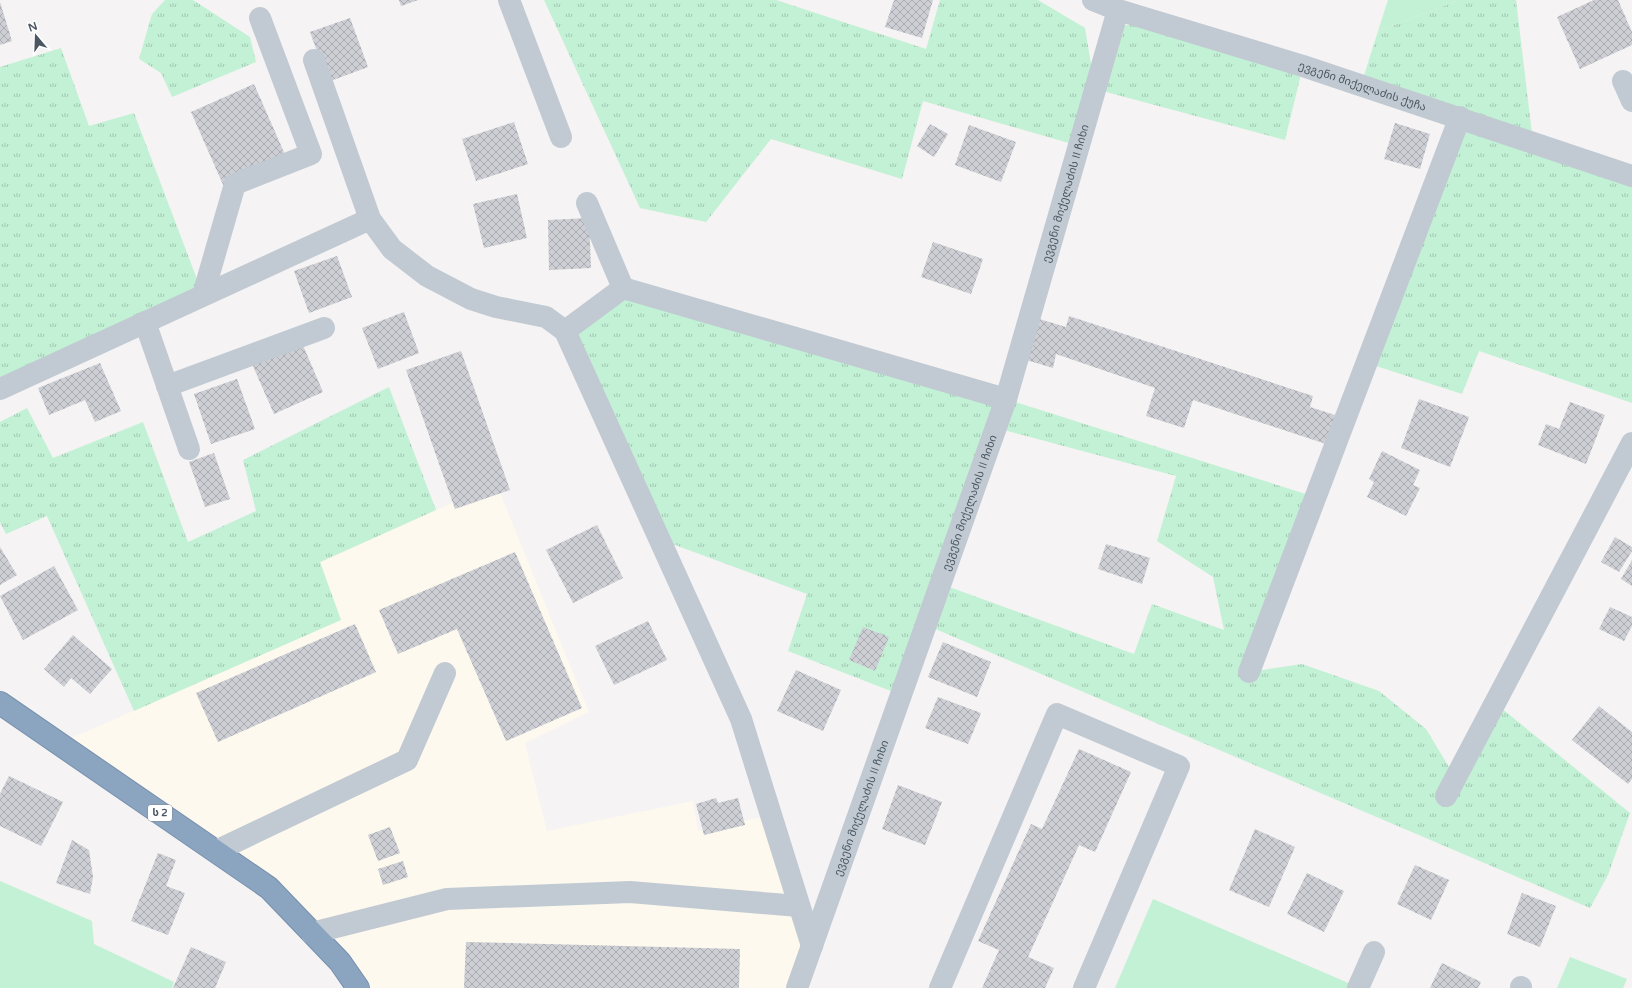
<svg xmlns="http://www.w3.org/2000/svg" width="1632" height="988" font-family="'Varela Round','Noto Sans Georgian',sans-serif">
<defs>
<pattern id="grass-tufts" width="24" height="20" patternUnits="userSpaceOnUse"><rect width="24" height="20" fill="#c3f1d5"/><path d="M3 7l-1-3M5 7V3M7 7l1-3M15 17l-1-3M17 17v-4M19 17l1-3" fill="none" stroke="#a0c6b0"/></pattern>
<pattern id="building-cross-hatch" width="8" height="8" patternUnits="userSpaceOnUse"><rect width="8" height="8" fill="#cdcfd5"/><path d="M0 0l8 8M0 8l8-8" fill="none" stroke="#a8abb0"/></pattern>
</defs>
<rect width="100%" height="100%" fill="#f5f3f3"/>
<path fill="#fdf9ef" d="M496 483 589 712 525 743 547 831 693 801 698 831 771 815 812 946 797 988H358L269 888 60 743 341 620 320 563Z"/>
<g fill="url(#grass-tufts)" fill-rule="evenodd">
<path d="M165 0H193L250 37 256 62 172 97 161 73 139 59 152 14Z"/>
<path d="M544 0H776L926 49 940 0H1038L1085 28 1095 88 1122 26 1138 23 1303 66 1285 140 1095 89 1079 146 923 101 902 179 771 139 706 222 640 208Z"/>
<path d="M1459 0H1516L1533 142 1632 176V403L1479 351 1462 394 1367 363 1465 125 1361 85 1378 31Z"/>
<path d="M61 48 89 126 134 113 203 295 0 389V67Z"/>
<path d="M623 288 1006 399 1315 497 1249 672 1302 664 1379 691 1426 729 1455 777 1495 703 1630 813 1608 875 1590 908 926 625 901 695 788 651 807 594 659 539 565 331ZM996 428 1176 476 1157 541 1213 577 1224 630 1152 604 1134 654 941 584Z"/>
<path d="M389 387 436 510 320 562 341 620 134 711 47 516 6 534 0 522V422L27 408 53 458 143 422 188 542 256 511 243 460Z"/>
</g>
<g fill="#c3f1d5">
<path d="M1388 0H1459L1378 31Z"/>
<path d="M0 881 92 921 94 944 174 982 172 988H0Z"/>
<path d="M1153 899 1360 988H1115Z"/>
<path d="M1570 957 1627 979 1623 988H1557Z"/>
</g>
<g fill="url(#building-cross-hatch)">
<path d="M399 0H418L401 6Z"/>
<path d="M894 0H933L922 38 885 27Z"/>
<path d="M1594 0H1618L1632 32V45L1580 69 1557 17Z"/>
<path d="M0 2 12 41 0 45Z"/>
<path d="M350 18 368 67 328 82 310 32Z"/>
<path d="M254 84 287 159 224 187 191 112Z"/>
<path d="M514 122 528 164 476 181 462 139Z"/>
<path d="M1395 123 1430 134 1420 169 1384 159Z"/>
<path d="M930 124 948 134 934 157 917 146Z"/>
<path d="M969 125 1016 142 1001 182 955 165Z"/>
<path d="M517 194 527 238 484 248 473 204Z"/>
<path d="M589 218 591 268 549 270 548 220Z"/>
<path d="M933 242 983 259 971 294 921 277Z"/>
<path d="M337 256 352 297 309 313 294 271Z"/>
<path d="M404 312 419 353 378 369 362 328Z"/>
<path d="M1069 316 1313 396 1310 407 1335 415 1326 444 1193 400 1184 428 1146 416 1155 388 1056 354 1053 368 1023 359 1036 318 1066 327Z"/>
<path d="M302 343 323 392 274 414 252 364Z"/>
<path d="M461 351 510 490 455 509 406 370Z"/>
<path d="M100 363 121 411 95 422 85 400 49 415 38 388Z"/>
<path d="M237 379 255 429 211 444 194 394Z"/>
<path d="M1419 399 1469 417 1450 467 1401 448Z"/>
<path d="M1570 402 1605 415 1586 464 1538 445 1546 424 1559 429Z"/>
<path d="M1382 451 1420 470 1413 485 1420 488 1406 516 1367 497 1374 482 1369 479Z"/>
<path d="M214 453 230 499 205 507 189 462Z"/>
<path d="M597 525 623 578 573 603 546 550Z"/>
<path d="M1615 537 1632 547V551L1619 572 1601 562Z"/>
<path d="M1106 544 1150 558 1142 584 1098 569Z"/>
<path d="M0 547 17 575 0 585Z"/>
<path d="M515 552 582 708 506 741 457 629 398 654 379 610Z"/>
<path d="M1632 560V586L1621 579Z"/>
<path d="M54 566 78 610 23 640 0 596Z"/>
<path d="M1610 607 1632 617V626L1624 641 1599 629Z"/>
<path d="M648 621 667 660 614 685 595 646Z"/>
<path d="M355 624 376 672 218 742 196 693Z"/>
<path d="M863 627 889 637 875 671 849 660Z"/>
<path d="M73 635 112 669 90 694 71 678 64 687 44 669Z"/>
<path d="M943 642 991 662 977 697 928 677Z"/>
<path d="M796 670 841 690 823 731 777 711Z"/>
<path d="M938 697 981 713 968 744 925 728Z"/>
<path d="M1599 706 1632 732V779L1628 784 1572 740Z"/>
<path d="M1079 749 1131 772 1095 852 1079 845 1028 957 1054 968 1045 988H982L999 950 978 941 1031 824 1042 829Z"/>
<path d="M9 776 63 802 41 846 0 826V794Z"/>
<path d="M898 785 942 802 925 845 882 829Z"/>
<path d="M716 798 718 803 738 798 745 825 704 835 696 804Z"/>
<path d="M390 827 400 853 378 861 368 835Z"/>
<path d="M1255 829 1295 847 1269 907 1229 890Z"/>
<path d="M72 840 89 850 93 877 90 894 56 883Z"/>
<path d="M158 853 176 860 166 886 185 893 168 935 131 921Z"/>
<path d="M403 861 408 877 383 885 378 869Z"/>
<path d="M1415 865 1449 880 1431 920 1397 904Z"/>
<path d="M1307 873 1344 891 1324 932 1287 914Z"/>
<path d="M1522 893 1556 906 1540 947 1507 934Z"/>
<path d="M466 942 740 949 739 988H464Z"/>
<path d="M191 947 226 962 215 988H173Z"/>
<path d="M1442 963 1481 982 1478 988H1430Z"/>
</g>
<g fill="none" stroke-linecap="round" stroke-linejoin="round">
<g stroke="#7690ad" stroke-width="24">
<path id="highway" d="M0 703 269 888 340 962 358 988"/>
</g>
<g stroke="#c1cad2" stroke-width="22">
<path d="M509 0 561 137"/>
<path id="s1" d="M1093 0 1118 10 1303 66 1632 176"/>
<path d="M314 60 370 219 392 249 427 276 471 299 496 307 546 317 565 331 741 719 812 946"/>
<path d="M1623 81 1632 101"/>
<path d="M587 203 623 288"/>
<path d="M203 295 235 184 311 154 260 18"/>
<path d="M145 322 189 449"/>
<path d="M565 331 623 288 1006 399"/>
<path d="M167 386 324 328"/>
<path d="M0 389 370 219"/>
<path d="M1249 672 1460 117"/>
<path d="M1446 796 1632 443"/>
<path d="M216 851 407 760 445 673"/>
<path d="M312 933 447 899 630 892 799 906"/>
<path id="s2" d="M797 988 1006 399 1118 10"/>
<path d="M940 988 1057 714 1179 766 1084 988"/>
<path d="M1358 988 1374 952"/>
<path d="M1521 988V987"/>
</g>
<use href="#highway" stroke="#8ba5c1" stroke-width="22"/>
</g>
<g text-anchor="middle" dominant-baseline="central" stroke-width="3.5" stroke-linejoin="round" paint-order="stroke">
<rect fill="#fff" stroke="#808990" stroke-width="1" x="148" y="805" width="24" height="16" rx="3"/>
<g font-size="10" font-weight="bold" fill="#4a5661">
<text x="160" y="813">ს 2</text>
</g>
<g font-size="11" fill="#4a5661" stroke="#fff">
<text stroke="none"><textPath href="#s1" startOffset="283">ევგენი მიქელაძის ქუჩა</textPath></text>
<text stroke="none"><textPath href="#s2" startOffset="839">ევგენი მიქელაძის II ჩიხი</textPath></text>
<text stroke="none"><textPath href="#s2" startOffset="515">ევგენი მიქელაძის II ჩიხი</textPath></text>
<text stroke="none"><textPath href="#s2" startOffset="191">ევგენი მიქელაძის II ჩიხი</textPath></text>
</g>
</g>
<g transform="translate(36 36) rotate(341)" stroke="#ffffff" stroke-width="3" paint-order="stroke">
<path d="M0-3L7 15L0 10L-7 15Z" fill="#4a5661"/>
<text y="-6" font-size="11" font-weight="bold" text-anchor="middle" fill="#4a5661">N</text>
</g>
</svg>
